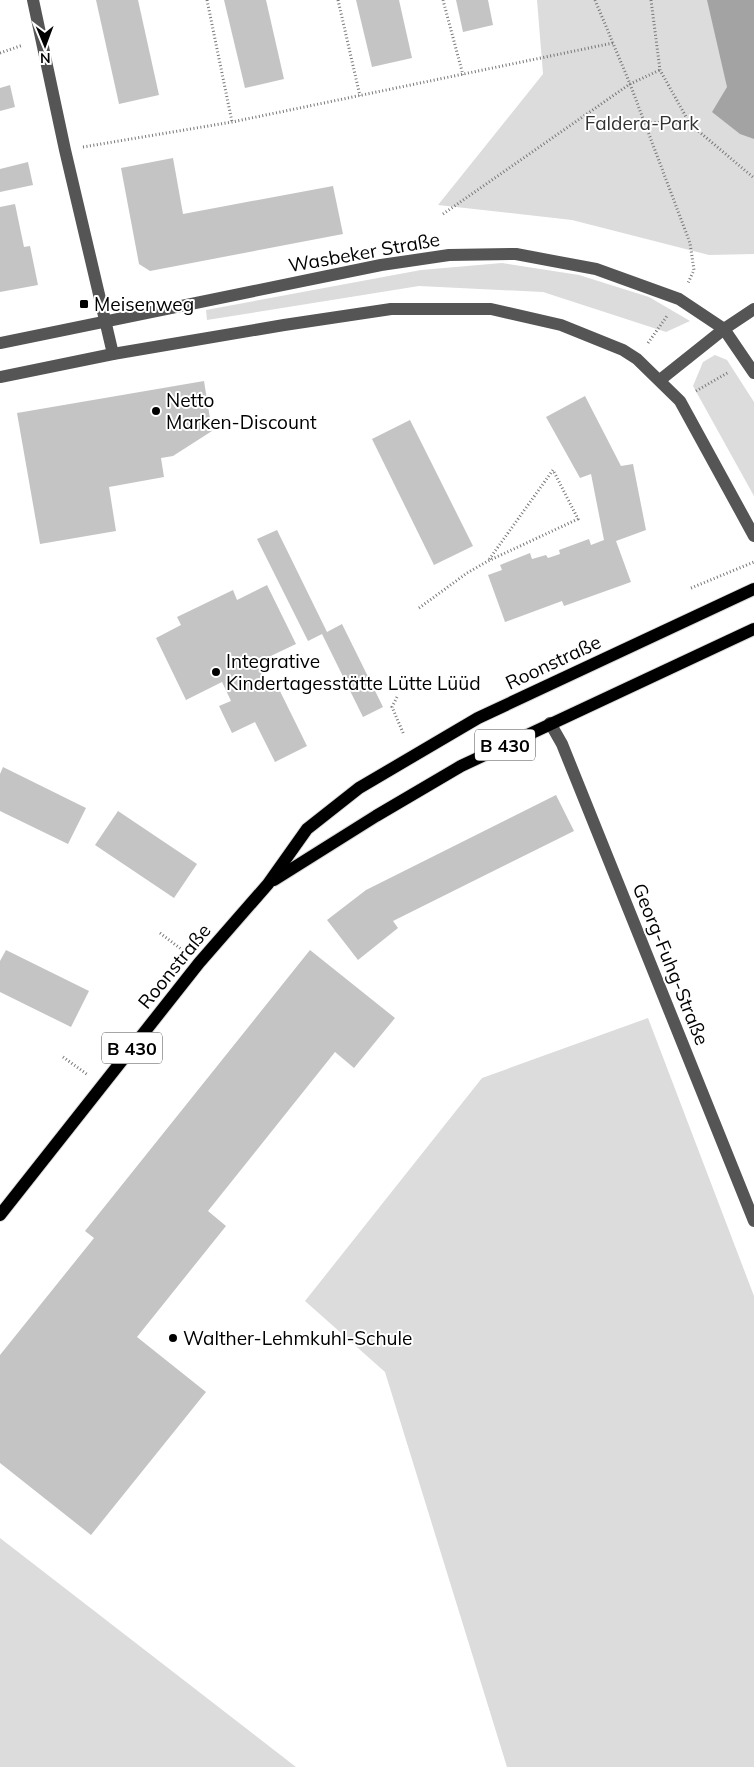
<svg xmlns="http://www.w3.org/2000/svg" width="754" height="1767" font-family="Mulish,sans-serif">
<rect width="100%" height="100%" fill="#fff"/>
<g fill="#dcdcdc">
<path d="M537 0H754V254L709 255 572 220 438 205 543 74Z"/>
<path d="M502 263 579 275 649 297 690 321 666 332 543 292 419 286 207 320 206 310 421 270Z"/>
<path d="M715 355 727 360 754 402V496L693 386 703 362Z"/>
<path d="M648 1018 754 1296V1767H507L385 1372 305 1301 482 1078Z"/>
<path d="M0 1538 296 1767H0Z"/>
</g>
<path fill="#a3a3a3" d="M707 0H754V139L740 134 712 112 727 87Z"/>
<g fill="#c4c4c4">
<path d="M96 0H138L159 95 119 104Z"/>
<path d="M224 0H266L284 79 245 88Z"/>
<path d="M356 0H399L412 58 372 67Z"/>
<path d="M456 0H488L493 25 463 32Z"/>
<path d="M10 85 15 107 0 111V88Z"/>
<path d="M173 158 183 214 333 186 343 234 150 271 139 264 121 168Z"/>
<path d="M28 162 33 185 0 192V169Z"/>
<path d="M15 204 24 247 30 246 38 285 0 292V207Z"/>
<path d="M204 381 212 431 173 456 161 458 164 477 109 487 116 531 40 544 17 413Z"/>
<path d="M585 396 621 466 633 464 646 530 616 541 631 582 564 606 562 601 505 622 488 575 502 570 500 565 530 553 532 559 546 555 548 558 560 554 559 550 589 539 591 545 604 540 591 474 580 478 546 417Z"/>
<path d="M410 420 473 546 434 565 372 439Z"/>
<path d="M277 530 327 632 342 624 383 707 363 717 322 634 308 641 257 539Z"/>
<path d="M267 585 296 644 256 663 267 685 275 681 307 746 275 762 255 722 232 733 219 706 231 701 222 682 186 700 156 638 181 625 177 617 233 590 237 600Z"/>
<path d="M3 767 86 808 68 844 0 811V774Z"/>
<path d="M556 795 574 831 393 921 398 928 358 960 327 920 366 890Z"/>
<path d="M118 811 197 864 174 898 95 845Z"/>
<path d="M6 950 89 991 71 1027 0 992V961Z"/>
<path d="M310 950 395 1018 354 1068 335 1052 208 1211 226 1226 137 1337 206 1392 91 1535 0 1463V1355L94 1238 85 1231Z"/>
</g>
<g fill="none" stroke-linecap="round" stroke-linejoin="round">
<g stroke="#dbdbdb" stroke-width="14">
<g id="major">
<path d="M274 880 376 816 461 766 754 629"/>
<path d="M0 1215 199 963 268 884 307 829 359 788 478 718 754 589"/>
</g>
</g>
<g stroke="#777" stroke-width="3" stroke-dasharray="1 2.5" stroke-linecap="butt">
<path d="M207 0 232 122"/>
<path d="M338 0 360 96"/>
<path d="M443 0 463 75"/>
<path d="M595 0 630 84 690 243 694 270 688 283"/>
<path d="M651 0 660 70 690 124 754 178"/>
<path d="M0 53 23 45"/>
<path d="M644 122 690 124"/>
<path d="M83 147 232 122 613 43"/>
<path d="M443 214 630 84 660 70"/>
<path d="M648 343 667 316"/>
<path d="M696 391 729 372"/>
<path d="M691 588 754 562"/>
<path d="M419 608 467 573 488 561 578 519 553 470 488 561"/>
<path d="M397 697 392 707 404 735"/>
<path d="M160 933 185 952"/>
<path d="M63 1057 88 1075"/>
</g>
<g stroke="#555" stroke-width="12">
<path d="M33 0 65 150 113 354"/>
<path d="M0 343 381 265 449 255 516 254 596 269 679 299 724 329 754 373"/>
<path d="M0 377 113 354 284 325 391 309H491L561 325 623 350 637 359 680 401 754 536"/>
<path d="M660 380 724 329 754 309"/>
<path d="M550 723 562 744 754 1221"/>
</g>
<use href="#major" stroke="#000" stroke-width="12"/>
</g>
<g fill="#000" stroke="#fff" stroke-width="2">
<rect x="79" y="299" width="10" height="10" rx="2.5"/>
<circle cx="156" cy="411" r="5"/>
<circle cx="216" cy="672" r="5"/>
<circle cx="173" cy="1338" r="5"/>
</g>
<g text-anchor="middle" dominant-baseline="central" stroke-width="4" stroke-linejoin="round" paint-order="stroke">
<g fill="#fff" stroke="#4c4c4c" stroke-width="1">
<rect x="475" y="729.5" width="60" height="31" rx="4"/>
<rect x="102" y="1032.5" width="60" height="31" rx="4"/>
</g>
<g font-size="18" font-weight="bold" fill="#000">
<text x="505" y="745">B 430</text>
<text x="132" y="1048">B 430</text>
</g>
<g font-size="19" fill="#333" stroke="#fff">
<text x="642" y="123">Faldera-Park</text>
</g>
<g font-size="19" fill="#000" stroke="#fff">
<text transform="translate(364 252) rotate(-10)">Wasbeker Straße</text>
<text transform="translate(553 662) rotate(-25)">Roonstraße</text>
<text transform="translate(671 964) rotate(68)">Georg-Fuhg-Straße</text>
<text transform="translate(174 966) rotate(-51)">Roonstraße</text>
</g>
<g font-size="19" fill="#000" stroke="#fff" text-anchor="start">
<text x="94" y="304">Meisenweg</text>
<text x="166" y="400">Netto<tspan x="166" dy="22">Marken-Discount</tspan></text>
<text x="226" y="661">Integrative<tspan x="226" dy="22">Kindertagesstätte Lütte Lüüd</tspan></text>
<text x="183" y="1338">Walther-Lehmkuhl-Schule</text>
</g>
</g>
<g transform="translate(45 45) rotate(179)" stroke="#ffffff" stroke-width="4" paint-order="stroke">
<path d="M0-4L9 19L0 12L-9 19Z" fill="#000000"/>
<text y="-8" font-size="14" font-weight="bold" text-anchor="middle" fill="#000000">N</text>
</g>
</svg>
